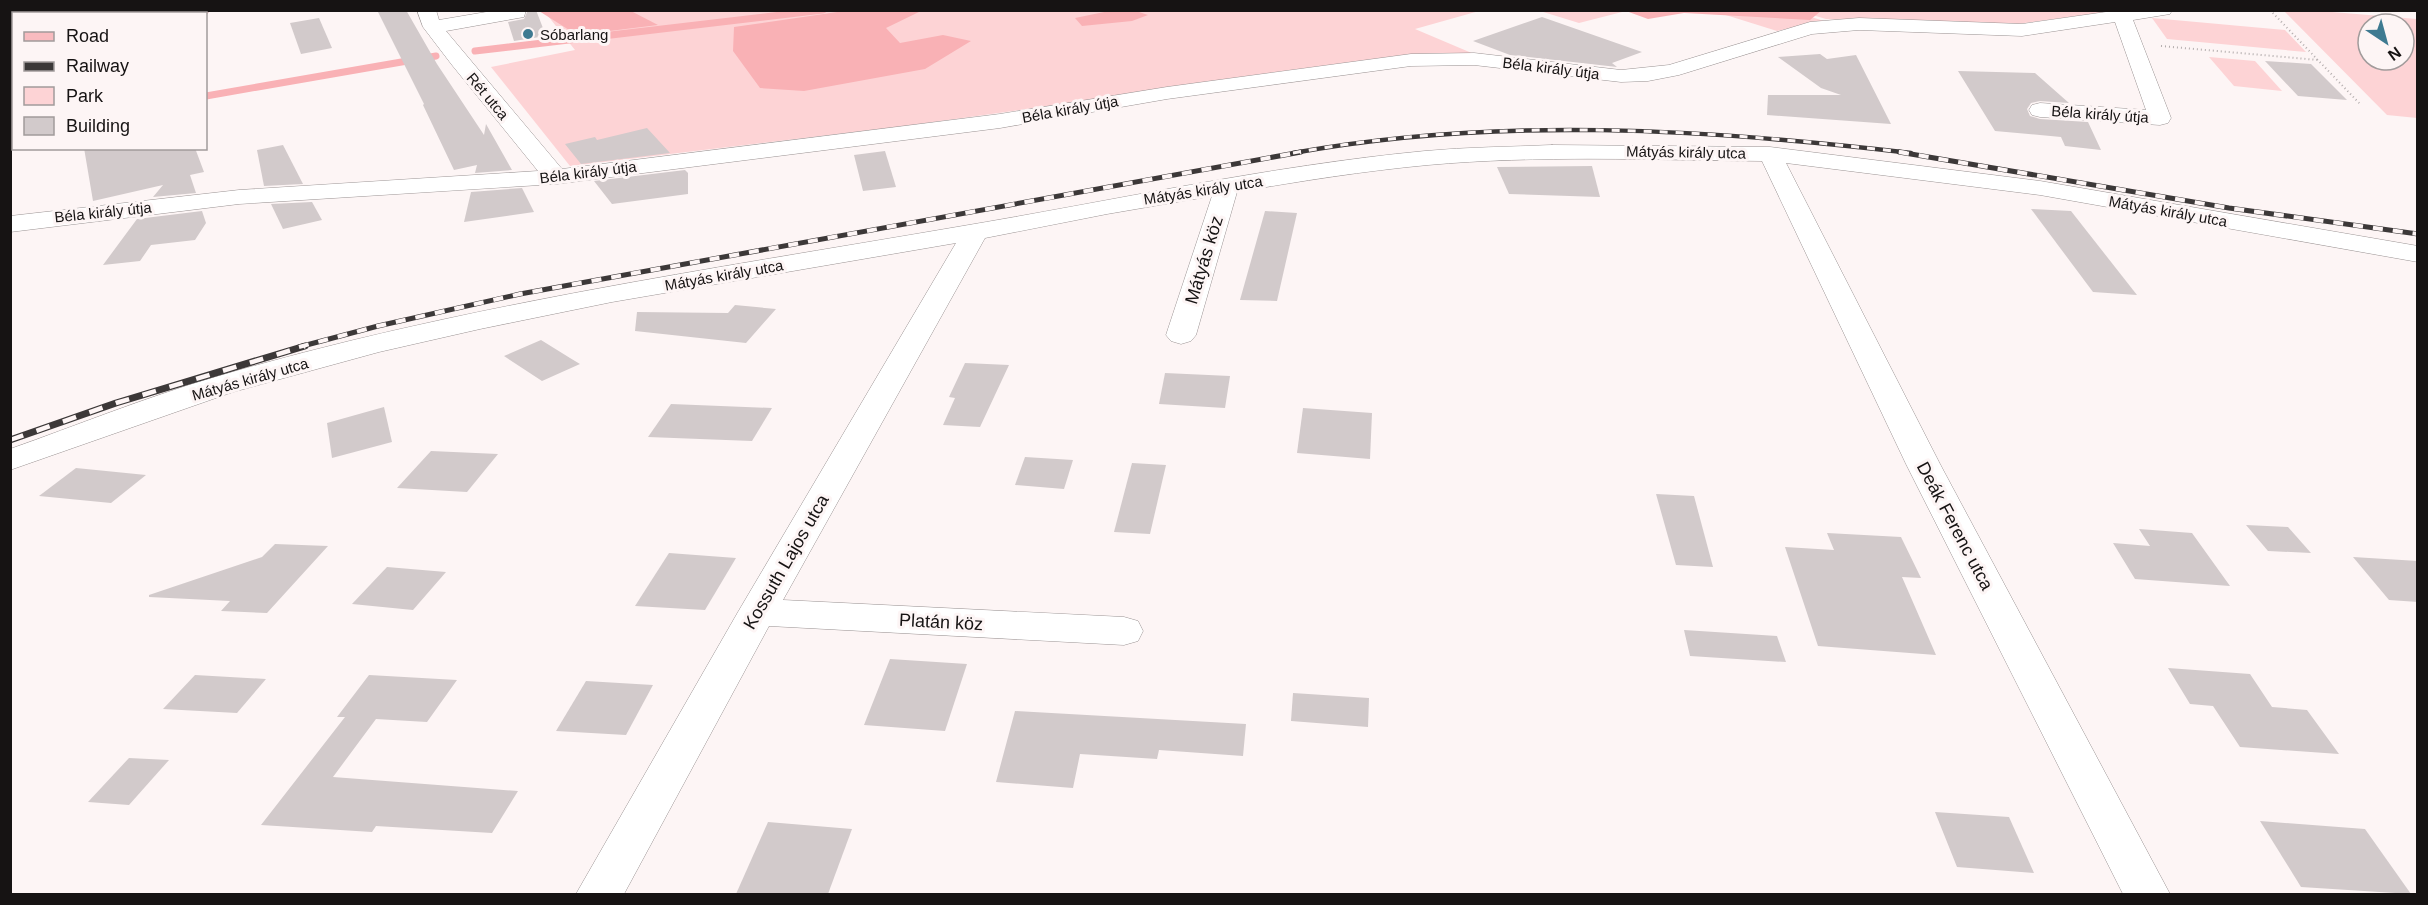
<svg xmlns="http://www.w3.org/2000/svg" width="2428" height="905" font-family="Arial,sans-serif">
<rect width="100%" height="100%" fill="#fdf5f5"/>
<g fill="#fdd3d5" fill-rule="evenodd">
<path d="M552 11H1479L1415 29 1474 54 1328 67 905 126 570 166 491 67 575 50 548 16Z"/>
<path d="M1540 11H1626L1579 23Z"/>
<path d="M1713 11H1792L1824 21 1777 31Z"/>
<path d="M1799 11H2116L1987 28 1826 19Z"/>
<path d="M2284 11H2320L2417 19V118L2387 115ZM2368 24H2404V60H2368Z"/>
<path d="M2152 18 2285 30 2306 52 2167 39Z"/>
<path d="M2209 57 2255 61 2282 91 2234 86Z"/>
</g>
<g fill="#f9b1b5">
<path d="M1114 10 1136 11 1148 15 1132 21 1082 26 1075 18Z"/>
<path d="M539 11H631L658 25 577 35Z"/>
<path d="M844 11H921L886 28 900 43 943 35 971 41 925 69 804 91 760 88 733 51 734 27Z"/>
<path d="M1626 11 1820 10 1821 11 1810 20 1684 13 1648 19Z"/>
</g>
<g fill="none" stroke-linecap="round" stroke-linejoin="round">
<g stroke="#f9b1b5" stroke-width="7">
<path d="M475 51 823 10"/>
<path d="M206 96 436 56"/>
<path d="M10 127H14"/>
</g>
</g>
<g fill="#d2cacb">
<path d="M377 10H406L437 64 484 135 486 124 512 170 475 173 477 165 454 170 423 105 424 104Z"/>
<path d="M528 10H536L546 36 514 41 508 22 524 19Z"/>
<path d="M1542 17 1642 52 1612 63 1617 67 1510 55 1473 41Z"/>
<path d="M319 18 332 48 301 54 290 23Z"/>
<path d="M1820 54 1827 59 1856 55 1891 124 1767 115 1768 95H1841L1821 88 1778 57Z"/>
<path d="M2265 61 2311 64 2347 100 2298 96Z"/>
<path d="M1958 71 2035 73 2069 103 2040 101 2031 103 2027 109 2030 116 2040 119 2088 122 2101 150 2065 146 2061 137 1995 131Z"/>
<path d="M647 128 670 153 581 164 565 144 595 137 597 140Z"/>
<path d="M283 145 303 184 264 186 257 150Z"/>
<path d="M84 148H195L204 172 190 175 196 193 153 197 163 185 93 201Z"/>
<path d="M885 151 896 187 863 191 854 155Z"/>
<path d="M1592 166 1600 197 1509 194 1497 167Z"/>
<path d="M685 170 688 173V194L612 204 594 181Z"/>
<path d="M522 188 534 212 464 222 471 192Z"/>
<path d="M312 202 322 220 283 229 271 204Z"/>
<path d="M2031 209 2071 211 2137 295 2093 292Z"/>
<path d="M202 211 206 223 195 240 151 245 140 261 103 265 137 219Z"/>
<path d="M1265 211 1297 213 1277 301 1240 300Z"/>
<path d="M735 305 776 309 746 343 635 331 637 312 728 313Z"/>
<path d="M541 340 570 358 580 364 542 381 504 356Z"/>
<path d="M965 363 1009 365 980 427 943 425 955 398 949 397Z"/>
<path d="M1165 373 1230 376 1225 408 1159 404Z"/>
<path d="M671 404 772 408 752 441 648 437Z"/>
<path d="M384 407 392 442 332 458 327 423Z"/>
<path d="M1303 408 1372 413 1370 459 1297 453Z"/>
<path d="M431 451 498 454 467 492 397 488Z"/>
<path d="M1025 457 1073 460 1064 489 1015 485Z"/>
<path d="M1132 463 1166 465 1150 534 1114 532Z"/>
<path d="M76 468 146 475 111 503 39 496Z"/>
<path d="M1656 494 1694 496 1713 567 1676 565Z"/>
<path d="M2246 525 2288 527 2311 553 2268 551Z"/>
<path d="M2139 529 2192 533 2230 586 2135 579 2113 543 2150 546Z"/>
<path d="M1827 533 1901 537 1921 578 1902 577 1936 655 1818 646 1785 547 1834 550Z"/>
<path d="M275 544 328 546 267 613 221 611 230 601 149 597V595L262 557Z"/>
<path d="M669 553 736 558 705 610 635 606Z"/>
<path d="M2353 557 2418 561V602L2389 600Z"/>
<path d="M387 567 446 572 413 610 352 604Z"/>
<path d="M1684 630 1777 636 1786 662 1690 656Z"/>
<path d="M890 659 967 664 945 731 864 725Z"/>
<path d="M2168 668 2250 674 2272 707 2307 710 2339 754 2240 747 2213 706 2190 704Z"/>
<path d="M195 675 266 679 237 713 163 709Z"/>
<path d="M369 675 457 680 427 722 376 719 333 777 518 791 492 833 376 826 372 832 261 825 345 717H337Z"/>
<path d="M586 681 653 685 626 735 556 731Z"/>
<path d="M1293 693 1369 698 1368 727 1291 721Z"/>
<path d="M1015 711 1246 724 1243 756 1159 750 1157 759 1080 754 1073 788 996 782Z"/>
<path d="M129 758 169 760 129 805 88 802Z"/>
<path d="M1935 812 2009 817 2034 873 1957 867Z"/>
<path d="M2260 821 2365 829 2411 894 2301 887Z"/>
<path d="M768 822 852 829 828 894H736Z"/>
</g>
<g fill="none" stroke-linecap="round" stroke-linejoin="round">
<g stroke="#9a9393" stroke-width="1">
<g id="minor">
<path d="M417 10H436L439 20 498 10H526L524 17 446 31 562 169 1000 114 1167 87 1411 54 1474 53 1621 70 1669 65 1810 22 1859 18 2022 24 2120 10H2172L2170 14 2133 20 2171 118 2168 123 2160 125 2040 117 2032 115 2029 110 2032 105 2040 103 2146 110 2115 22 2022 36 1859 30 1812 34 1679 75 1648 81 1621 82 1474 65 1411 66 1167 99 1000 128 556 184 239 204 10 232V216L239 190 538 171 452 65 423 27Z"/>
<path d="M1552 145 1770 147 2040 181 2418 246V262L2040 195 1786 163 1940 464 2170 894H2123L1906 464 1762 161C1651 160 1539 155 1428 165 1364 171 1301 181 1237 192L1196 335 1191 341 1181 344 1171 341 1166 335 1212 196 1107 214 985 238 783 600 1124 617 1138 621 1143 631 1138 641 1124 645 769 626 624 894H576L738 612 956 243 612 302 480 329 379 352 233 392 10 470V449C78 425 144 398 212 378 455 306 707 270 957 227 1113 201 1268 166 1425 151 1467 147 1510 147 1552 145Z"/>
</g>
</g>
<g stroke="#d5d5d5" stroke-width="1">
<g id="major">
<path d="M170 10H211L206 15 168 14Z"/>
<rect x="10" y="27" width="4" height="12"/>
</g>
</g>
<g stroke="#b3adad" stroke-width="2" stroke-dasharray="1 3" stroke-linecap="butt">
<path d="M2270 10 2360 104"/>
<path d="M2161 46 2318 60"/>
</g>
<use href="#minor" fill="#fff" fill-rule="evenodd"/>
<use href="#major" fill="#f8bbbf" fill-rule="evenodd"/>
<g stroke="#3c3838" stroke-width="4.5">
<path id="rail-far2" d="M1293 153C1496 116 1707 129 1911 153"/>
</g>
<g stroke="#3c3838" stroke-width="5">
<g id="rail-far1">
<path d="M1899 152 2229 208 2418 234"/>
<path d="M299 347 378 326 520 294 1301 152"/>
</g>
</g>
<g stroke="#3c3838" stroke-width="7">
<path id="rail" d="M10 440 116 403 305 346"/>
</g>
<use href="#rail-far2" stroke="#fdf5f5" stroke-width="3" stroke-dasharray="8" stroke-linecap="butt"/>
<use href="#rail-far1" stroke="#fdf5f5" stroke-width="4" stroke-dasharray="10" stroke-linecap="butt"/>
<use href="#rail" stroke="#fdf5f5" stroke-width="4.5" stroke-dasharray="14" stroke-linecap="butt"/>
</g>
<circle fill="#3e7a91" stroke="#fdf5f5" stroke-width="2" cx="528" cy="34" r="6"/>
<g text-anchor="middle" dominant-baseline="central" stroke-width="6" stroke-linejoin="round" paint-order="stroke">
<g font-size="15" fill="#161313" stroke="#fdf5f5" text-anchor="start">
<text x="540" y="34">Sóbarlang</text>
</g>
<g font-size="15" fill="#161313" stroke="#fdf5f5">
<text transform="translate(1551 68) rotate(7)">Béla király útja</text>
<text transform="translate(488 96) rotate(50)">Rét utca</text>
<text transform="translate(1070 109) rotate(-10)">Béla király útja</text>
<text transform="translate(2100 114) rotate(4)">Béla király útja</text>
<text transform="translate(1686 152) rotate(1)">Mátyás király utca</text>
<text transform="translate(588 172) rotate(-7)">Béla király útja</text>
<text transform="translate(1203 190) rotate(-9)">Mátyás király utca</text>
<text transform="translate(2168 211) rotate(10)">Mátyás király utca</text>
<text transform="translate(103 212) rotate(-6)">Béla király útja</text>
<text transform="translate(724 275) rotate(-10)">Mátyás király utca</text>
<text transform="translate(250 379) rotate(-16)">Mátyás király utca</text>
</g>
<g font-size="18" fill="#161313" stroke="#fdf5f5">
<text transform="translate(1204 260) rotate(-73)">Mátyás köz</text>
<text transform="translate(1955 526) rotate(62)">Deák Ferenc utca</text>
<text transform="translate(786 562) rotate(-60)">Kossuth Lajos utca</text>
<text transform="translate(941 622) rotate(3)">Platán köz</text>
</g>
</g>
<rect width="2428" height="905" fill="none" stroke="#161313" stroke-width="24"/>
<rect x="12" y="12" width="195" height="138" fill="#fdf5f5" stroke="#a19b9b" stroke-width="1.5"/>
<rect x="24" y="32" width="30" height="9" fill="#f8bbbf" stroke="#a19b9b" stroke-width="1.5"/>
<text x="66" y="42" font-size="18" fill="#161313">Road</text>
<rect x="24" y="62" width="30" height="9" fill="#3c3838" stroke="#a19b9b" stroke-width="1.5"/>
<text x="66" y="72" font-size="18" fill="#161313">Railway</text>
<rect x="24" y="87" width="30" height="18" fill="#fdd3d5" stroke="#a19b9b" stroke-width="1.5"/>
<text x="66" y="102" font-size="18" fill="#161313">Park</text>
<rect x="24" y="117" width="30" height="18" fill="#d2cacb" stroke="#a19b9b" stroke-width="1.5"/>
<text x="66" y="132" font-size="18" fill="#161313">Building</text>
<g transform="translate(2386 42) rotate(144)"><circle r="28" fill="#fdf5f5" stroke="#a19b9b" stroke-width="1.5"/>
<path d="M0-4.5L10 22L0 15L-10 22Z" fill="#3e7a91"/>
<text y="-9" font-size="16" font-weight="bold" text-anchor="middle" fill="#161313">N</text>
</g>
</svg>
